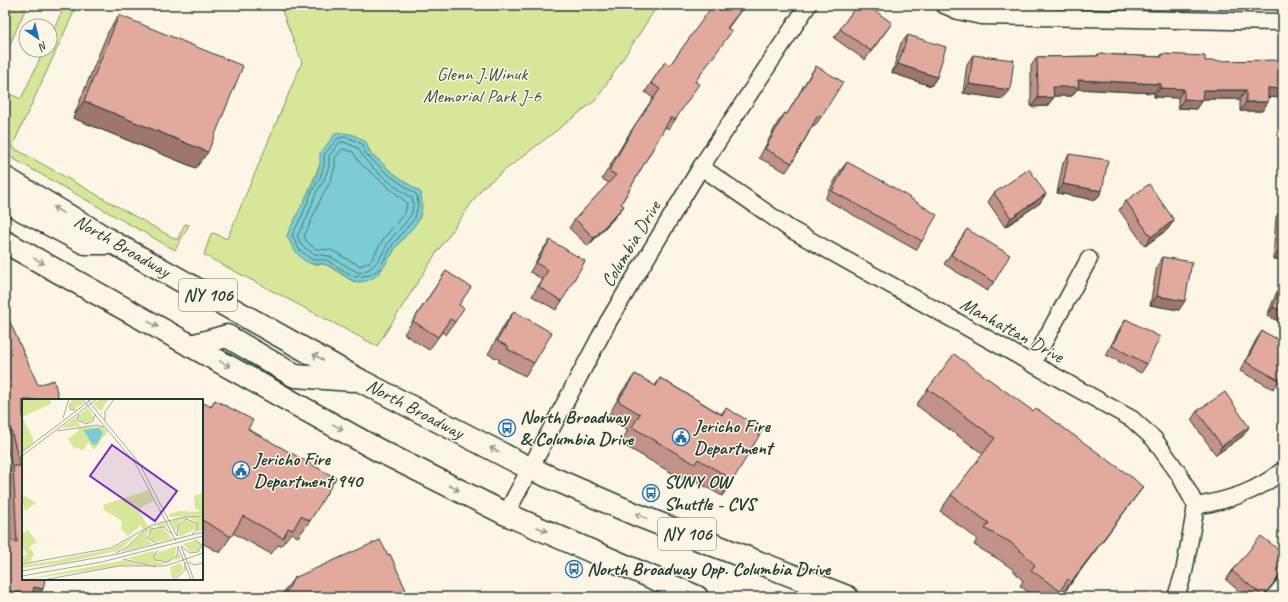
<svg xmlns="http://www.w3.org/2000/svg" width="1288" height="602" font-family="Caveat,sans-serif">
<rect width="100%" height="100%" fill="#fcf5e5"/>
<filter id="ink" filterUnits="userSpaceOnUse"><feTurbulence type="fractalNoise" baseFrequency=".025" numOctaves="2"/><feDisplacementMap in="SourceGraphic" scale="8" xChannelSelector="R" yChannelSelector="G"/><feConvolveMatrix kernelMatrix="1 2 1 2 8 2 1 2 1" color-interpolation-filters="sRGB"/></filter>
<g filter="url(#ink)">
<g fill="#d7e79a" stroke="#7b9267" fill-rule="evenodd">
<path d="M5 5H27L5 56Z"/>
<path d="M65 5H77L12 147 177 240 185 224 189 225 175 250 5 154V92L21 99 44 50H50V37Z"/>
<path d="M283 5H658L596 100 483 187 437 252 377 346 204 255 211 234 214 233 227 239 302 62 282 11ZM365 142C373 162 403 181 421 193L419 219 396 247 391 256 354 282 325 264H312L304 259 296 252 287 235 299 214 320 164Z"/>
</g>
<path fill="#7bccd4" stroke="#569394" d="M344 133 354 135 366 142 369 151 388 169 421 193C422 202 423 213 418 220 413 230 403 237 397 246 385 261 382 281 359 282 349 282 335 266 324 264 320 263 316 265 312 264 299 260 291 246 287 235L316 177 320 164V154L335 134Z"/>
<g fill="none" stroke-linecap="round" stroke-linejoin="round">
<g stroke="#447674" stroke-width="1">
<path d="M344 137 352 139 362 144 366 154 385 172 417 195 418 204 415 218 393 244 379 269 370 275 355 277 326 260H313L307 256 299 249 292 235 302 216 312 191 320 178 324 165V155L337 139Z"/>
<path d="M344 142 358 148C367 167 394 186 412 198 418 217 397 229 388 243 384 250 381 258 375 264 371 269 365 271 359 273L329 256 314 254 302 246 297 236 307 218 316 193 324 180 329 166V156L339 143Z"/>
<path d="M343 149 353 152 359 162 407 203 405 213 384 238 371 261 360 266 331 250 316 249 307 242 304 237 322 196 330 182 335 167V158Z"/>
</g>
<g stroke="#1f3d34" stroke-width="19">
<g id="street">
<path d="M944 5 958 11 981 16 1283 22"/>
<path d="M701 167 790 229 1132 419 1154 439 1179 474 1196 506 1184 572 1176 597"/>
<path d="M1032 364 1089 259"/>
<path d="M1196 506C1229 500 1257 492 1283 470"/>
<path d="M506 514 608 322 701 167 808 5"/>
</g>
</g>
<g stroke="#1f3d34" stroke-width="25">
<g id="primary">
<path d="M5 178 114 243 361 381 529 468 637 515 847 597"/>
<path d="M5 201 85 243H112"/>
<path d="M5 242 378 450 506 514 697 597"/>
<path d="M191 346 227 336 295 376 353 380"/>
</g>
</g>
<use href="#street" stroke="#fcf5e5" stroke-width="16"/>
<use href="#primary" stroke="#fcf5e5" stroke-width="22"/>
</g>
<g fill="#c29187" stroke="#1f3d34">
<path d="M710 5H745L728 28 695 82 675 120 669 129 665 127 621 204 617 215 588 246 569 228 575 219 609 183 602 179 629 134 653 98 645 92 665 62 670 65 712 8 709 6Z"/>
<path d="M857 5 892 23 865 60 834 38Z"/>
<path d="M119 15 196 168 73 118 108 32Z"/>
<path d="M908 35 937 77 931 86 892 73 901 43Z"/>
<path d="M1098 54 1160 57 1162 54 1205 61 1283 98 1268 97V102L1262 111H1240V99H1202L1196 109 1178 108V98L1154 97V93L1077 89 1072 96H1054V97L1047 106 1031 107V66L1037 57 1097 56Z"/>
<path d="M973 55 1003 99 963 93 967 64Z"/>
<path d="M816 66 821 117 815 126 813 125 792 163 786 172 759 158 778 122 785 113 787 114 810 75Z"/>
<path d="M1069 154 1102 191 1096 200 1057 193 1063 163Z"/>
<path d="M847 162 922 241 916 250 825 199 840 171Z"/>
<path d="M994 193 1040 203 1005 227 988 202Z"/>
<path d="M1126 201 1174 220 1168 229 1145 246 1119 210Z"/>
<path d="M1282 208H1283V259H1273L1276 217Z"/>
<path d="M967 229 994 282 987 291 944 264Z"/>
<path d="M550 240 562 301 556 310 532 296 542 279 530 272 543 249Z"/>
<path d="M1163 257 1179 310 1150 305 1157 266Z"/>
<path d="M446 271 459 305 455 322 446 335 442 332 429 350 404 334Z"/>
<path d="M1283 277V323L1267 316 1282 279Z"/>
<path d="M5 311 23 400 32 596 5 597V546L9 540H10L6 475 12 467 5 439Z"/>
<path d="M514 311 534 363 525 376 498 362 500 360 488 354 505 324Z"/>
<path d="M1126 319 1147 364 1141 373 1106 355 1120 328Z"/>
<path d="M1262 331 1279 380 1273 389 1240 371 1256 340Z"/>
<path d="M635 374 655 386 660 378 721 414 726 408 733 480 722 496 687 476 684 480 620 443 628 430 607 418 623 390Z"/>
<path d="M928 389 1033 411 1143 487 1131 503 1061 597H1059L1057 596 1056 597H1035L1020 586 1023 581 1011 568 998 559 974 545 977 539 940 511 951 495 983 454 916 405Z"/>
<path d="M215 400 248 429 310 521 298 537 291 533 281 546 278 545 271 554 233 533 220 553 202 543V406L210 407Z"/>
<path d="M1197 411 1243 436 1216 455 1191 420Z"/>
<path d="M1232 571 1283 573 1263 597H1246L1226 580Z"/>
<path d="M294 578 409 597H281L285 590Z"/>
</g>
<g fill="#9e766e" stroke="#1f3d34">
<path d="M898 64 937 77 931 86 892 73Z"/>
<path d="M1078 80 1161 84 1154 93 1077 89 1072 96H1047L1053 87Z"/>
<path d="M969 84 1010 90 1003 99 963 93Z"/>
<path d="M1160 88 1184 89 1178 98 1154 97Z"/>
<path d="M1268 88 1283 89V98L1262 97Z"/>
<path d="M1203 90H1246L1240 99H1197Z"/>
<path d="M1054 97 1047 106 1031 107 1038 98Z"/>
<path d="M1184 99 1202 100 1196 109 1178 108Z"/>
<path d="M84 101 208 152 196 168 73 118Z"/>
<path d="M1246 102H1268L1262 111H1240Z"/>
<path d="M1063 184 1102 191 1096 200 1057 193Z"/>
<path d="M1046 194 1040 203 1005 227 1011 218Z"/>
<path d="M624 206 617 215 588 246 594 238Z"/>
<path d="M1174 220 1168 229 1145 246 1151 237Z"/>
<path d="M1279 250H1283V259H1273Z"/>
<path d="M1157 296 1185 301 1179 310 1150 305Z"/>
<path d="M1273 307 1283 311V323L1267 316Z"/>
<path d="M1249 427 1243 436 1216 455 1222 446Z"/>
<path d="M1143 487 1131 503 1060 597 1071 582Z"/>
<path d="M1283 572V573L1263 597H1262Z"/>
<path d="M34 587 43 589 38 597 32 596 31 597H5V590Z"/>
</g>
<g fill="#e2a99d" stroke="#1f3d34">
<path d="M713 5H745L727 28 732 31 695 82 699 84 675 120 671 117 621 204 624 206 594 238 575 219 616 175 609 171 635 125 660 89 651 83 665 62 670 65Z"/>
<path d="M857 5H867L892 23 871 51 840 29Z"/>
<path d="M119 15 243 66 208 152 84 101Z"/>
<path d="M908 35 946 47 937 77 898 64Z"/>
<path d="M1098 54 1162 57V54L1205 56V61L1283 60V89L1268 88V102H1246V90H1203L1202 100 1184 99V89L1160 88 1161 84 1078 80 1079 87H1053L1054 97 1038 98 1037 57 1098 56Z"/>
<path d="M973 55 1014 60 1010 90 969 84Z"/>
<path d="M816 66 843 82 821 117 818 115 792 163 765 149 785 113 787 114Z"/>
<path d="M1069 154 1108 160 1102 191 1063 184Z"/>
<path d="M847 162 888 184 937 215 922 241 832 191Z"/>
<path d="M1029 169 1046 194 1011 218 994 193Z"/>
<path d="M1149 184 1174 220 1151 237 1126 201Z"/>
<path d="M1282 208H1283V250H1279Z"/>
<path d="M967 229 1010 255 994 282 951 255Z"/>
<path d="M550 240 585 261 562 301 539 287 548 270 536 263Z"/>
<path d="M1163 257 1192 262 1185 301 1157 296Z"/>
<path d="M446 271 471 287 459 305 464 308 455 322 450 319 438 337 413 321Z"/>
<path d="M1283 283V311L1273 307Z"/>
<path d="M5 311 38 385 54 380 59 400H23V579H45L43 589 34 587 32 595 5 590V559L9 540 17 542 13 466H20L5 405V393L7 392 5 387Z"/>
<path d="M514 311 552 333 534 363 507 349 509 347 497 341Z"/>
<path d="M1126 319 1160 337 1147 364 1112 346Z"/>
<path d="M1262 331 1283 342V373L1279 380 1246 362Z"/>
<path d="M954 354 1033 411 1036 408 1133 478 1143 487 1071 582 1068 579 1060 591 1031 570 1035 565 1022 552 1010 542 985 529 989 523 951 495 995 438 928 389Z"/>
<path d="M635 374 656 386 660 378 722 415 726 408 763 429 733 480 698 459 695 464 632 427 640 414 618 401Z"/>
<path d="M1225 392 1249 427 1222 446 1197 411Z"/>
<path d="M215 400 253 420 248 429 336 478 310 521 301 516 293 530 288 528 283 538 243 516 231 537 202 520V406L204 403 211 407Z"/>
<path d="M1261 536 1283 553V572L1263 596 1232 571Z"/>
<path d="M380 540 388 555 390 554 409 597H284L294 578Z"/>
</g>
<defs><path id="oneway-shaft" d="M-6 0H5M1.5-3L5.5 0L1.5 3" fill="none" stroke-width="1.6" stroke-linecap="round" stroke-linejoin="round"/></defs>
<g stroke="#8e998c">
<use href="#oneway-shaft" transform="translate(58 210) rotate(-149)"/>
<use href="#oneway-shaft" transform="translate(39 261) rotate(29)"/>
<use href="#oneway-shaft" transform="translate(153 324) rotate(29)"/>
<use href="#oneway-shaft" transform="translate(318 357) rotate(-150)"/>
<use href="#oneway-shaft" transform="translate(225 364) rotate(29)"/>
<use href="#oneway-shaft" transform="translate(338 427) rotate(29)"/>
<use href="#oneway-shaft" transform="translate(495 450) rotate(-153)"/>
<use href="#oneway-shaft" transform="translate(454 488) rotate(27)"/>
<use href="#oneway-shaft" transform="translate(641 516) rotate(-158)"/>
<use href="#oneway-shaft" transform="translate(542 529) rotate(23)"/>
</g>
</g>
<defs>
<g id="bus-ring" transform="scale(0.9)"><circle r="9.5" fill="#fcf5e5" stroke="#1f6fb2" stroke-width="1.5"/><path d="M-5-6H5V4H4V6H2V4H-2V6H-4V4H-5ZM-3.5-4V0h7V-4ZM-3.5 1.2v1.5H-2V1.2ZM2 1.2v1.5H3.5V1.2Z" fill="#1f6fb2"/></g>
<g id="civic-ring" transform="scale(0.9)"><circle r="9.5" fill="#fcf5e5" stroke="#1f6fb2" stroke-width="1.5"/><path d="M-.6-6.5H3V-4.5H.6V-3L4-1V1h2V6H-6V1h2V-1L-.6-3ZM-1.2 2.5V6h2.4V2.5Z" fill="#1f6fb2"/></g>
</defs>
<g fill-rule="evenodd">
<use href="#bus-ring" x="507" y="428"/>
<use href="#civic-ring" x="681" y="437"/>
<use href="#civic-ring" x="241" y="470"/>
<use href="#bus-ring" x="651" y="493"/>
<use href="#bus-ring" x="574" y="569"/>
</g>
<g text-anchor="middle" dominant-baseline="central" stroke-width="3" stroke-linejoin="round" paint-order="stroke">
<g fill="#fcf5e5" stroke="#617469" stroke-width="1">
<rect x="179" y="279" width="58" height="32" rx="3"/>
<rect x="658" y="518" width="58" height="32" rx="3"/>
</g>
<g font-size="18" font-weight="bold" fill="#1f3d34">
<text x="208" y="295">NY 106</text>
<text x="687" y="534">NY 106</text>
</g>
<g font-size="19" fill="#3b5643" stroke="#fcf5e5">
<text x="482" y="74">Glenn J.Winuk<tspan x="482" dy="22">Memorial Park J-6</tspan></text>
</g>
<g font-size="19" fill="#1f3d34" stroke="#fcf5e5">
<text transform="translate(631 244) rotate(-59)">Columbia Drive</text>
<text transform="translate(122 246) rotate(30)">North Broadway</text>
<text transform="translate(1012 330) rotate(29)">Manhattan Drive</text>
<text transform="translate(415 409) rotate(28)">North Broadway</text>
</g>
<g font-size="19" font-weight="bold" fill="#1f3d34" stroke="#fcf5e5" text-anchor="start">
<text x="520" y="417">North Broadway<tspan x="520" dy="22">&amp; Columbia Drive</tspan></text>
<text x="694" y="426">Jericho Fire<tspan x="694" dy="22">Department</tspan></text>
<text x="254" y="459">Jericho Fire<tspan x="254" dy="22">Department 940</tspan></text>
<text x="664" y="482">SUNY OW<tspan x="664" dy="22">Shuttle - CVS</tspan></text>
<text x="587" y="569">North Broadway Opp. Columbia Drive</text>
</g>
</g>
<g transform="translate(22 399)">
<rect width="181" height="181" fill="#fcf5e5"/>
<path d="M0 0H28L29 5 0 18 11 39V44L0 53ZM50 0H58L62 4 50 11 48 6ZM78 0H87L79 12 71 5ZM66 9 72 19 66 24 57 22 56 17ZM55 17 54 21 59 27 39 29ZM80 27 86 32 72 51 66 43 61 52 55 48 53 50 46 40 57 31 55 29ZM127 91 132 102 120 108 118 114 126 127 121 130 117 125V128L106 137 99 130 100 122 82 111 81 106ZM181 94V116L147 118V115L157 112 177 113V110H173L172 97ZM3 97 14 104 3 112 0 100ZM161 118H181V131L175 133V122L167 119 160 121 153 131 149 122ZM163 121 174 124V130L157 138 156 127ZM143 124 145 129 132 127 125 134 126 141 130 145 100 153 126 128ZM140 129 151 140 135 143 128 141V131ZM6 131 15 143 7 148 12 155 8 163 0 164V158L5 155 0 147V135ZM115 136 96 152 40 164 39 160 89 150ZM174 141 179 145 177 152 169 153 161 145ZM154 147 153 158 145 162 134 161 133 155ZM132 152 133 162 138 164 152 161 157 154 159 159 139 166H126L105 159ZM39 161V164L0 169V166ZM103 161 126 167 107 166 0 181ZM159 164 162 170 150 181 148 168Z" fill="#d7e79a"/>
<path d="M77 29 81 34 75 45 71 46 61 31Z" fill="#7bccd4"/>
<path fill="none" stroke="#a4ab9e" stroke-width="1" d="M60 0 113 64 154 142M65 0 117 64 155 137M48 4V10L54 11M57 15 55 21 64 25 71 22 73 15M41 19 47 0M83 21V13L92 0M35 32 75 26 82 28M0 53 70 0M0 57 75 0M155 137 156 127 164 120 175 124V131L170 135M135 145 126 139 129 130 141 128 150 135M156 147 169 181M159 147 172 181M159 147 168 154 176 153 180 146 173 141M136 151 132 156 133 161 145 163 155 157 156 147M94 154 105 148 127 127M101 160 134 168M166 163 172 166 181 164M0 165 89 149 130 126 162 118 181 117M0 172 96 155 181 133M0 177 80 163 181 137M21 181 97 167H143L181 154M152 181 163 171V163"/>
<path fill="#7b2cbf" fill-opacity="0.15" stroke="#7b2cbf" stroke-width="2" d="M90 46 155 92 133 122 68 77Z"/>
<rect width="181" height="181" fill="none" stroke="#1f3d34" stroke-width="2"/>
</g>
<rect width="1288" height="602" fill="none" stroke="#fcf5e5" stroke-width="20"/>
<rect x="10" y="10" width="1268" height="582" fill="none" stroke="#1f3d34" stroke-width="1.5" filter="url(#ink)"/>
<g transform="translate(38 38) rotate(145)"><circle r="19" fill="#fcf5e5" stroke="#a4ab9e"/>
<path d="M0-3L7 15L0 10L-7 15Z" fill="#1f6fb2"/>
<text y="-6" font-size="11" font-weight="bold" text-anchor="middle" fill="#1f3d34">N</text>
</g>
</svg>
